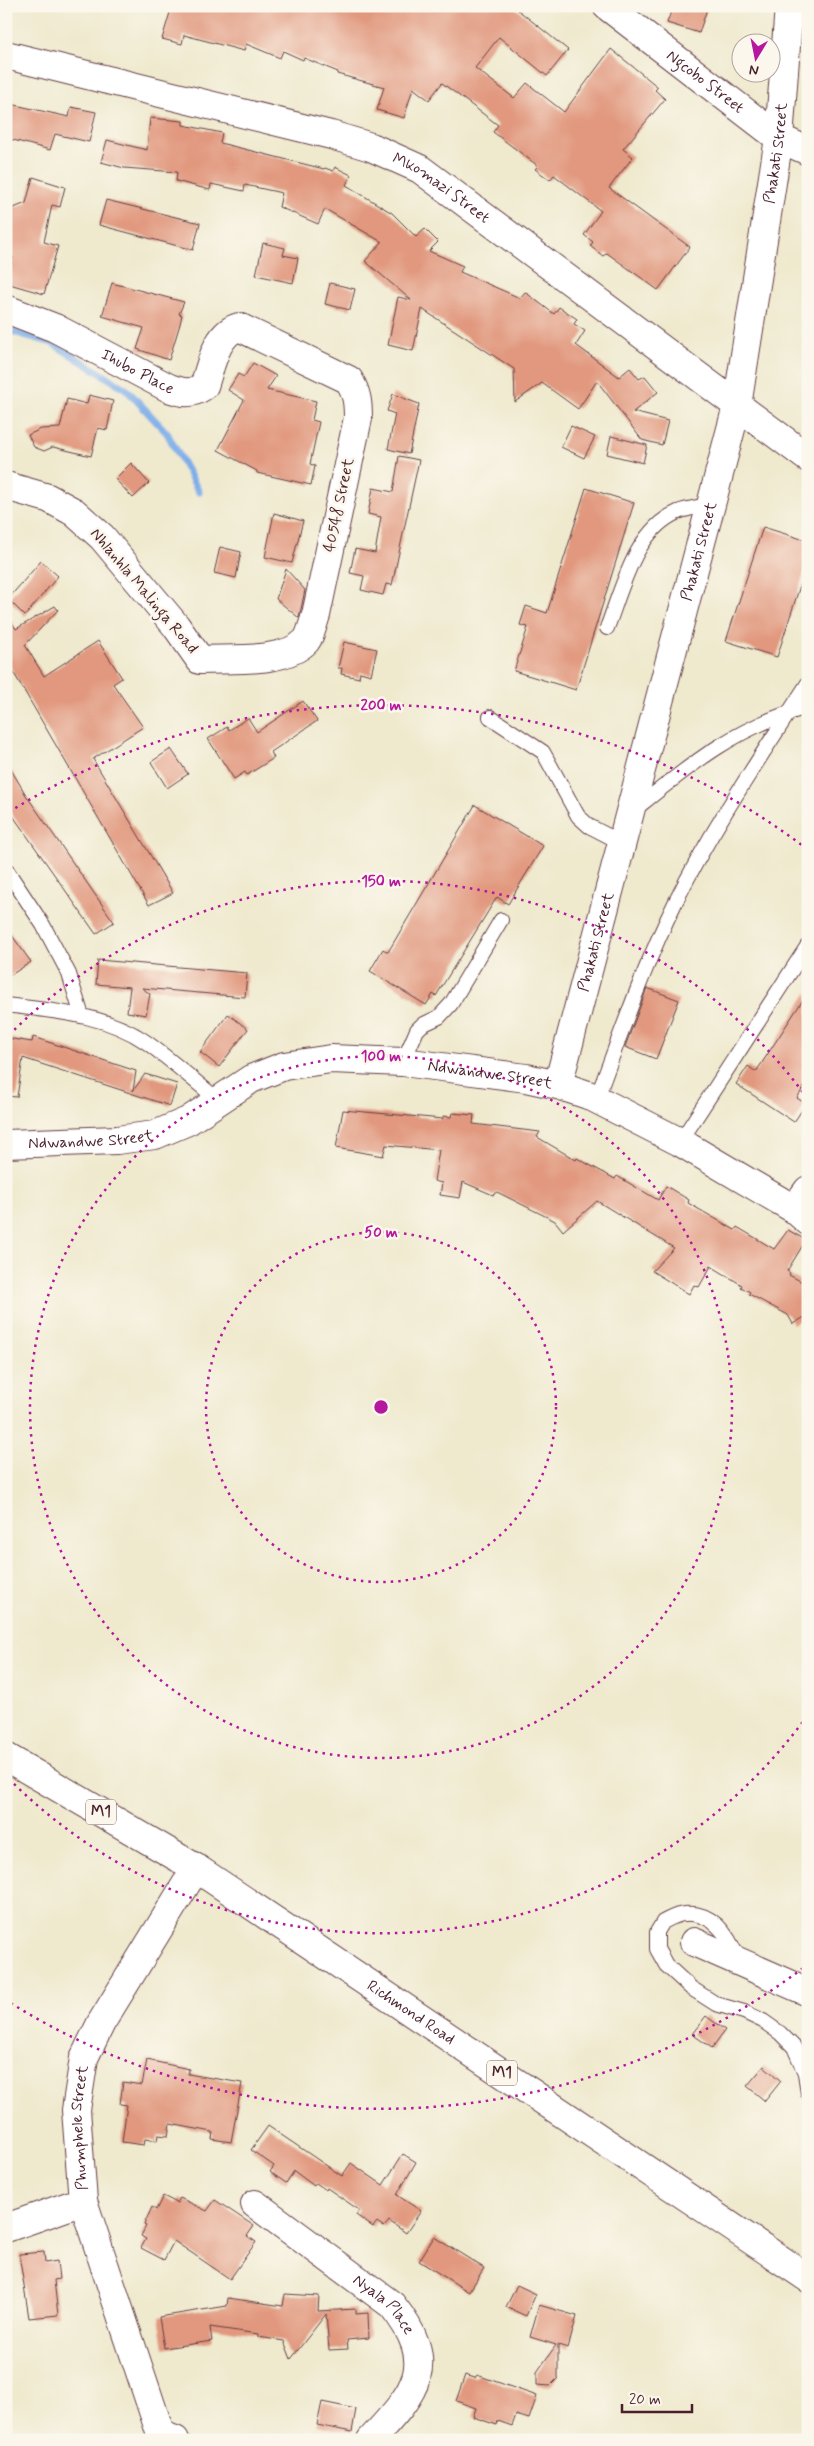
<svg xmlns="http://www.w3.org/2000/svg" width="814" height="2446" font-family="Mynerve,sans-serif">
<rect width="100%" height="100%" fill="#fbf7ec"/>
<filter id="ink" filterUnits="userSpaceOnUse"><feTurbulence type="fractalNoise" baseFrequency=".02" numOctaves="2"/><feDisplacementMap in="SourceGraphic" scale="10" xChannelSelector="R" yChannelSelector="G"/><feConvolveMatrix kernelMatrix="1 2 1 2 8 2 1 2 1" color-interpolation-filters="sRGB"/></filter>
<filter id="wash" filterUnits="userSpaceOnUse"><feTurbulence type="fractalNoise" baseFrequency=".0096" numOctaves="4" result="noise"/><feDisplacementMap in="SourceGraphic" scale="20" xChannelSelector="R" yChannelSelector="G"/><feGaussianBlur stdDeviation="1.12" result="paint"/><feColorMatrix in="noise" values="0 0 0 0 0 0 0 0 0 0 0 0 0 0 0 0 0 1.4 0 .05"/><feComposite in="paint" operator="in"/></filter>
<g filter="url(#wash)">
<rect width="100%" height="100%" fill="#efe9ce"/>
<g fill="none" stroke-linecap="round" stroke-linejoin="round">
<path stroke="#7eaee9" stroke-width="7" d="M6 330 52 343 126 389 167 433 199 492"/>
</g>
<g id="blocks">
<g fill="#e1987e">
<path d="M172 6H513L568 50 547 76 499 37 475 68 514 98 527 83 564 112 611 49 658 87 655 90 665 99 623 149 633 157 609 188 690 247 658 290 607 253 603 256 590 246 593 242 584 235 601 211 554 175 550 180 535 169 538 166 493 132 498 125 442 83 429 100 413 88 404 118 377 110 384 87 337 74 338 72 304 58 303 60 283 51 280 58 246 44 244 51 184 35 182 44 162 39Z"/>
<path d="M673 6H708L699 33 667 23Z"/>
<path d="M6 103 69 117 71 107 96 112 89 142 55 134 50 150 6 138Z"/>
<path d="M150 118 183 121V125L222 133 220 143 324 169 325 168 333 171 335 167 351 175 346 185 392 213 416 237 425 229 438 242 429 251 463 266 460 272 520 298 525 292 554 314 559 307 577 319 574 324 585 331 576 345 619 377 630 368 639 379 645 376 658 392 633 412 668 421 662 445 642 440 597 381 578 409 542 383 515 402 514 369 422 309 413 351 388 345 398 297 411 300 365 261 382 242 325 209 318 224 279 207 282 193 245 185 244 191 211 184 210 190 176 181 177 172 124 168 101 162 107 140 147 150Z"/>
<path d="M33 177 65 187 60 207 52 205 44 242 58 246 44 294 6 283 13 257 6 255V216L11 209 26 203Z"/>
<path d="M106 200 200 223 193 250 99 225Z"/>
<path d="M263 243 285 248 283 255 298 258 293 283 256 275Z"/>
<path d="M112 283 184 302 179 314 182 315 180 324 169 360 137 349 144 328 102 316Z"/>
<path d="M330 283 355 289 350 310 325 304Z"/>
<path d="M253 363 276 376 267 390 316 401 312 420 319 422 310 464 315 466 311 485 257 473V471L218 450 244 400 228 390 238 374 244 377Z"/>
<path d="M393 394 419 404 409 454 388 449 395 414 387 411Z"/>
<path d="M89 395 113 401 107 430 98 428 91 456 53 447 44 451 34 447 28 435 41 429 60 428 67 399 87 404Z"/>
<path d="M571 426 595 437 584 458 561 447Z"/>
<path d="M611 436 647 445 643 463 607 454Z"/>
<path d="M399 456 419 460 392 585 386 584 383 595 361 590 364 576 350 573 355 549 375 553 381 517 368 514 373 488 393 492Z"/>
<path d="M131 463 149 483 133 498 115 479Z"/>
<path d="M586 488 634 503 576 690 514 671 528 627 520 625 526 606 547 613Z"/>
<path d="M274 513 303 521 292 563 265 557Z"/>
<path d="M763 527 808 541V561L777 657 726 641Z"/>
<path d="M220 547 241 552 236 578 214 573Z"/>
<path d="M41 561 58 576 25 616 8 599Z"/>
<path d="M286 569 305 590 299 618 276 599Z"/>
<path d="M55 606 58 610 25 645 44 676 98 641 122 678 113 684 143 727 93 759 173 893 149 905 8 663 6 666V613L16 629Z"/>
<path d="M344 642 377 649 371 675 360 672 359 678 341 674 342 668H338Z"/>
<path d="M303 701 317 721 271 752 274 758 247 775 245 772 234 779 208 739 227 727 229 730 248 718 257 732Z"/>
<path d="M171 749 188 774 167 788 151 762Z"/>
<path d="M6 761 26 795 114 922 96 934 6 806Z"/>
<path d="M475 805 543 846 508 904 497 897 436 996 433 994 426 1005 370 971 383 949 388 952Z"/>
<path d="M6 927 31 962 6 978Z"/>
<path d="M98 960 247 973 245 997 142 988 150 994 146 1015 127 1012 130 987 96 984Z"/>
<path d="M647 988 679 1000 656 1059 625 1047Z"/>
<path d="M808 992V1081L797 1098 806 1104 794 1122 736 1084 748 1066 756 1072Z"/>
<path d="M228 1014 248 1029 219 1067 200 1052Z"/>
<path d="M33 1037 136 1071 133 1091 145 1074 177 1084 170 1106 23 1058 17 1097 6 1096V1038L32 1042Z"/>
<path d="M343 1110 443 1119V1116L451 1117 452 1113 474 1115 473 1124 540 1132 537 1137 576 1160 577 1158 615 1179 617 1176 658 1200 666 1186 689 1200 688 1203 735 1230 737 1227 774 1249 788 1230 806 1240 787 1271 790 1273 789 1275 808 1285V1315L793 1324 788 1315 749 1294 750 1292 741 1287 742 1285 711 1266 699 1287 694 1285 689 1294 652 1271 674 1248 597 1201 563 1231 555 1221 497 1192 493 1195 463 1182 460 1198 440 1195 442 1183 434 1181 439 1150 386 1145 383 1156 336 1148Z"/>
<path d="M706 2016 725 2030 712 2048 692 2034Z"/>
<path d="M147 2060 189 2069 188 2074 242 2083 231 2142 212 2139 213 2132 170 2124 168 2136 158 2135 157 2141 145 2139 144 2145 122 2142 127 2105 120 2104 123 2082 142 2085Z"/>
<path d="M764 2066 781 2081 765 2101 747 2086Z"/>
<path d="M268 2126 342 2176 351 2163 383 2185 403 2154 416 2162 397 2195 421 2211 406 2233 389 2221 384 2227 377 2222 373 2227 356 2215 359 2210 327 2188 326 2190 316 2183 314 2186 294 2171 286 2183 270 2172 274 2166 251 2150Z"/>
<path d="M163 2196 177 2203 180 2198 207 2211 215 2200 254 2226 247 2236 256 2242 230 2279 174 2241 164 2260 141 2248 146 2239 141 2236 146 2226 144 2225 152 2207 156 2210Z"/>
<path d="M434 2237 484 2268 469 2292 419 2261Z"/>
<path d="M44 2252 45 2263 57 2261 59 2279 54 2280 58 2315 29 2318 19 2254Z"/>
<path d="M517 2285 536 2294 526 2316 506 2307Z"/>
<path d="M285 2294 319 2296 318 2311 356 2309V2314L368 2313 369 2338 347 2340 348 2349 329 2350 326 2314 291 2359 284 2341 258 2337V2334L210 2327 212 2341 164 2348 159 2317 227 2306 228 2298 283 2306Z"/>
<path d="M539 2305 577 2316 568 2348 558 2345V2378L550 2386 537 2385V2372L556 2345 530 2337Z"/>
<path d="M465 2375 475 2378 477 2375 537 2396 529 2419 516 2415 512 2426 498 2421 497 2425 473 2417 476 2408 456 2401Z"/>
<path d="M322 2402 356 2409 352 2432 317 2425Z"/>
</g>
</g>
</g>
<g filter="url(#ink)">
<use href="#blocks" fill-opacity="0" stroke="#633d43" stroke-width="1"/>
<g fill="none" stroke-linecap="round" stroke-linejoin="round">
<g stroke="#633d43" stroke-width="16">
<g id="lane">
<path d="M607 628C622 589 635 530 678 512 688 508 701 507 712 504"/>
<path d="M490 717 543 752 578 816 589 826 622 843"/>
<path d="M634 810C690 765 737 726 808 707"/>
<path d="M6 869 43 925 69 974 82 1016"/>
<path d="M6 1005C52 1011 106 1014 146 1042 170 1059 193 1080 217 1099"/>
<path d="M403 1062 417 1030 422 1025 439 1017 451 1004 501 920"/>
<path d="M596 1100C621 1034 644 966 675 903 713 826 762 755 808 683"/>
<path d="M680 1142 808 945"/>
<path d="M739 1961C730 1938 714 1911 685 1914 677 1914 669 1919 663 1922L657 1932V1949L666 1965 691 1988 716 2004 744 2012 763 2021 780 2033 794 2047 805 2073 808 2093"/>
</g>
</g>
<g stroke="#633d43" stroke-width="30">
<g id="street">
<path id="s1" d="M607 6 779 138 808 151"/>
<path id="s2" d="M6 55 331 135 371 147 420 169 808 458"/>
<path id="s3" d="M6 309 55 328 169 388C183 393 191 395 204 386 211 366 216 333 239 327L349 380C357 393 358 403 358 418L316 615C313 623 311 635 306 641 284 664 230 658 200 660L176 626 102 537 74 512 48 498 6 486"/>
<path id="s4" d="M558 1085 737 406 779 138 789 6"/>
<path id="s5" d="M6 1144 117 1140 155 1135 188 1121 251 1079 284 1066 331 1059 403 1062 526 1078 558 1085 588 1095 680 1142 794 1209 808 1221"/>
<path d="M794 1209 808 1190"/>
<path d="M694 1942 808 1992"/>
<path id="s6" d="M255 2204 392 2305C440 2365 416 2391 371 2440"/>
<path d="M6 2228 83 2201"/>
<path id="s7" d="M175 2440 161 2435 83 2201 76 2110 84 2058 101 2023 196 1868"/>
</g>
</g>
<g stroke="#633d43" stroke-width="30">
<g id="highway">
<path id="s8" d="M6 1757 196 1868 808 2278"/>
</g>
</g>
<use href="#lane" stroke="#fff" stroke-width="14"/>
<use href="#street" stroke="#fff" stroke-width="28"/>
<use href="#highway" stroke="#fff" stroke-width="28"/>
</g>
</g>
<g fill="none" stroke="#b5179e" stroke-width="2.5" stroke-dasharray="2.5 5">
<circle cx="381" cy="1407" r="175"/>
<circle cx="381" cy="1407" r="351"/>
<path d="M807 1716A526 526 0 0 1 9 1779M9 1035A526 526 0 0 1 807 1098"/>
<path d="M803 1968A702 702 0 0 1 9 2002M9 812A702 702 0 0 1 803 846"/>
</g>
<g text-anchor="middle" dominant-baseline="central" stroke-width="5" stroke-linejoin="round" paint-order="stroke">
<g fill="#fbf7ec" stroke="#7f6065" stroke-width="1">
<rect x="86" y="1799.5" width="30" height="25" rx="4"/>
<rect x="487" y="2060.5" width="30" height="25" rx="4"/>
</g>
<g font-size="15" font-weight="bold" fill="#4a1f2b">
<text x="101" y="1812">M1</text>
<text x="502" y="2073">M1</text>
</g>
<g font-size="16" fill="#4a1f2b" stroke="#fbf7ec">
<text stroke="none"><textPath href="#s1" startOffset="124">Ngcobo Street</textPath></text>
<text stroke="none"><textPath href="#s4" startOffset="958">Phakati Street</textPath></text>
<text stroke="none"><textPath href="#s2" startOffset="458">Mkomazi Street</textPath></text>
<text stroke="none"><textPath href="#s3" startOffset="146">Ihubo Place</textPath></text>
<text transform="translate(339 505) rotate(-78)">40548 Street</text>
<text stroke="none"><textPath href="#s4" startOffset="552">Phakati Street</textPath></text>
<text transform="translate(144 591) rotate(50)">Nhlanhla Malinga Road</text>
<text stroke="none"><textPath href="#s4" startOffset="148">Phakati Street</textPath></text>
<text stroke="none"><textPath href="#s5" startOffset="504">Ndwandwe Street</textPath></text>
<text stroke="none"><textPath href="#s5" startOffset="85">Ndwandwe Street</textPath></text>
<text stroke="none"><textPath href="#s8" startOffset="479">Richmond Road</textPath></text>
<text stroke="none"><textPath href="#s7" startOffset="335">Phumphele Street</textPath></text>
<text stroke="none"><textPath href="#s6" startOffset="164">Nyala Place</textPath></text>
</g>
</g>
<circle cx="381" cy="1407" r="8" fill="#b5179e" stroke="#fbf7ec" stroke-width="2.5"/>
<g font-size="15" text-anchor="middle" font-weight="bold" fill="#b5179e" stroke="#fbf7ec" stroke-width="5" stroke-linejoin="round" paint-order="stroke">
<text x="381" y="710">200 m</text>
<text x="381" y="886">150 m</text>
<text x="381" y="1061">100 m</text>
<text x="381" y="1237">50 m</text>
</g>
<rect width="814" height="2446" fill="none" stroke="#fbf7ec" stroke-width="25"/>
<g transform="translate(756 58) rotate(190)"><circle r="24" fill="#fbf7ec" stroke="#b4a19f"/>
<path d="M0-4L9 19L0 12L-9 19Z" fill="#b5179e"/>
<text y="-8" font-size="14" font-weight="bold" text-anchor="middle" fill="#4a1f2b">N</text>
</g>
<path d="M622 2404v8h70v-8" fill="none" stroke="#4a1f2b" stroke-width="2.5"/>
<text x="629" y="2404" font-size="15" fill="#4a1f2b" stroke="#fbf7ec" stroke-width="4" paint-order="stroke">20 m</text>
</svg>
